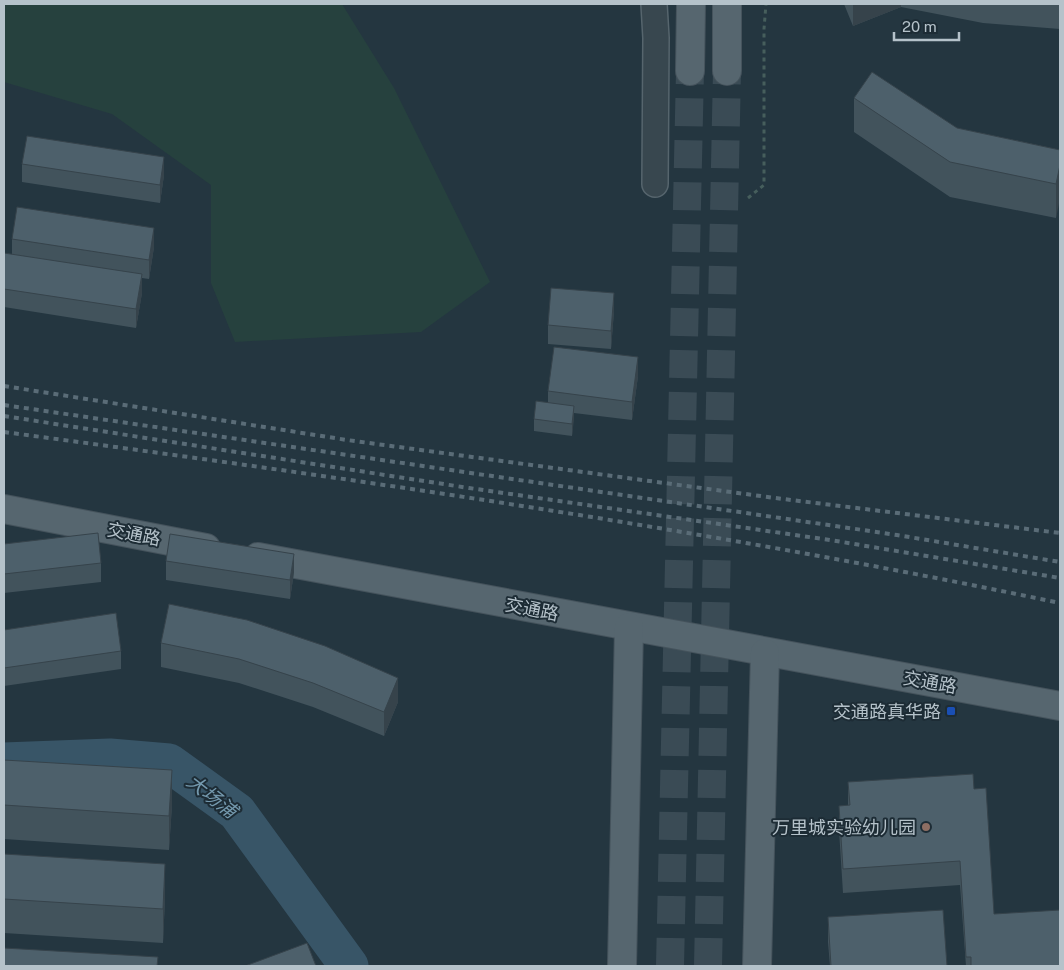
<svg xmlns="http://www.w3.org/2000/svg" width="1064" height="970" font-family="'Public Sans','Noto Sans SC',sans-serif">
<rect width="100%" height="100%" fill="#243640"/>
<path fill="#26413e" d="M4 4H342L394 88 490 282 421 332 235 342 211 283V185L112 114 4 82Z"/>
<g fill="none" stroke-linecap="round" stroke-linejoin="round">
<path stroke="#385567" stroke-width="39" d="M4 762 110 758 169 763 237 812 349 966"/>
<g stroke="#3a4b55" stroke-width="28" stroke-dasharray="28 14" stroke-linecap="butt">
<path d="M670 966 690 71"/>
<path d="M708 966 727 71"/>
</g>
<g stroke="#56656d" stroke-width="28">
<path id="minor" d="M654 4 656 38 655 184"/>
</g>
<g stroke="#45535c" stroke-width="30">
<g id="major">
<path d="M727 4V71"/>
<path d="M690 71 691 4"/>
<path d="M4 509 206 548"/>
<path d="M258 557 1060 706"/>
<path d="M622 966 629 627"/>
<path d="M757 966 765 653"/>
</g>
</g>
<path stroke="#465e5c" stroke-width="3" stroke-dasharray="4 4" stroke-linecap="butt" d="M748 198 764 185V29L766 4"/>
<use href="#minor" stroke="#38474f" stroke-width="25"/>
<use href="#major" stroke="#56666f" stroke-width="28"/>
<g stroke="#5a6c77" stroke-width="4" stroke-dasharray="5 5" stroke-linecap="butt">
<path d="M4 386 347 440 775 498 1060 533"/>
<path d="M4 405 897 535 1060 562"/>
<path d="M4 416 469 488 830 540 1060 578"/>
<path d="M4 432C357 479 711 530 1060 603"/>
</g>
</g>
<g fill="#42535c">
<path d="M844 4H1060V29L983 23 901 7 853 26Z"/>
<path d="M854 98 957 128 1060 150 1056 218 950 197 854 132Z"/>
<path d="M22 164 164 175 160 203 22 182Z"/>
<path d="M12 239 154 247 149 279 142 278V293L136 328 4 307V256L12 255Z"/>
<path d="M614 311 611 349 548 344V325Z"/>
<path d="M638 376 632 420 574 413 572 436 534 431V419L548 403V391Z"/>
<path d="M4 544 101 563V582L4 593Z"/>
<path d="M166 561 294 572 290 599 166 580Z"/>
<path d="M169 604 398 702 384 736 313 707 239 683 161 667V643Z"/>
<path d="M4 630 121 651V669L4 686Z"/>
<path d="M4 760 172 805 169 850 4 839Z"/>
<path d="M848 782 974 789 994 914 1060 966H966L960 885 843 893 839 830V806H848Z"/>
<path d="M4 854 165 898 163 943 4 933Z"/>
<path d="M828 917 947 966H830L828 942Z"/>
</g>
<g fill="#36434b">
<path d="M853 4H901V7L853 26Z"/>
<path d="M164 157V175L160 203V185Z"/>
<path d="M1060 165V199L1056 218V184Z"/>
<path d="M154 228V247L149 279V260Z"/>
<path d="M142 274V293L136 328V309Z"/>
<path d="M614 293V311L611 349V331Z"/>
<path d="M638 357V376L632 420V402Z"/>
<path d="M574 406V419L572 436V424Z"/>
<path d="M294 554V572L290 599V580Z"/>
<path d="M398 678V702L384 736V712Z"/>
<path d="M172 770V805L169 850V816Z"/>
<path d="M165 864V898L163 943V909Z"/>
</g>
<g fill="#4d606b" stroke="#36434b">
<path d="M872 72 957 128 1060 150V165L1056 184 950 162 854 98Z"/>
<path d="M27 136 164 157 160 185 22 164Z"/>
<path d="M17 207 154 228 149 260 12 239Z"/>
<path d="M4 253 142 274 136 309 4 289Z"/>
<path d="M551 288 614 293 611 331 548 325Z"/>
<path d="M554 347 638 357 632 402 548 391Z"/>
<path d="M536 401 574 406 572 424 534 419Z"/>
<path d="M98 533 101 563 4 574V544Z"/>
<path d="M170 534 294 554 290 580 166 561Z"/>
<path d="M169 604 247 620 325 646 398 678 384 712 313 683 239 659 161 643Z"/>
<path d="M116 613 121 651 4 668V630Z"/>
<path d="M4 760 172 770 169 816 4 805Z"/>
<path d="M973 774 974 789 986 788 994 914 1060 910V966H971V957H966L960 861 843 869 839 806 850 805 848 782Z"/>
<path d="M4 854 165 864 163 909 4 899Z"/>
<path d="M943 910 947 966H831L828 917Z"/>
<path d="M307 943 316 966H245Z"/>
<path d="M4 948 158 957 157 966H4Z"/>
</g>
<rect fill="#1a4fb4" stroke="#1d2c35" stroke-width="2" x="946" y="706" width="10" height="10" rx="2.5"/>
<circle fill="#8d6e63" stroke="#1d2c35" stroke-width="2" cx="926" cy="827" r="5"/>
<g text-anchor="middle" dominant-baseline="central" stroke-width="4" stroke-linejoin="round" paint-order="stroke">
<g font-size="18" fill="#b5c2ca" stroke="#1d2c35">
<text transform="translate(134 534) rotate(11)">交通路</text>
<text transform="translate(532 609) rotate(11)">交通路</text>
<text transform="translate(930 682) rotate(10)">交通路</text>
</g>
<g font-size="18" fill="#b5c2ca" stroke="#1d2c35" text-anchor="end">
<text x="941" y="711">交通路真华路</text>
<text x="916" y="827">万里城实验幼儿园</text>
</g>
<g font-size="19" font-style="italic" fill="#7499ae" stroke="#1d2c35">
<text transform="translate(212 796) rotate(38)">大场浦</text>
</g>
</g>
<rect width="1064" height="970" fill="none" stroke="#b5c2ca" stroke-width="10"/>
<path d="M894 32v8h65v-8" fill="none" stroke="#b5c2ca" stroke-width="2.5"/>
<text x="902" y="32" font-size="15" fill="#b5c2ca" stroke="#1d2c35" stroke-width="4" paint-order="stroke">20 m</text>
</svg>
